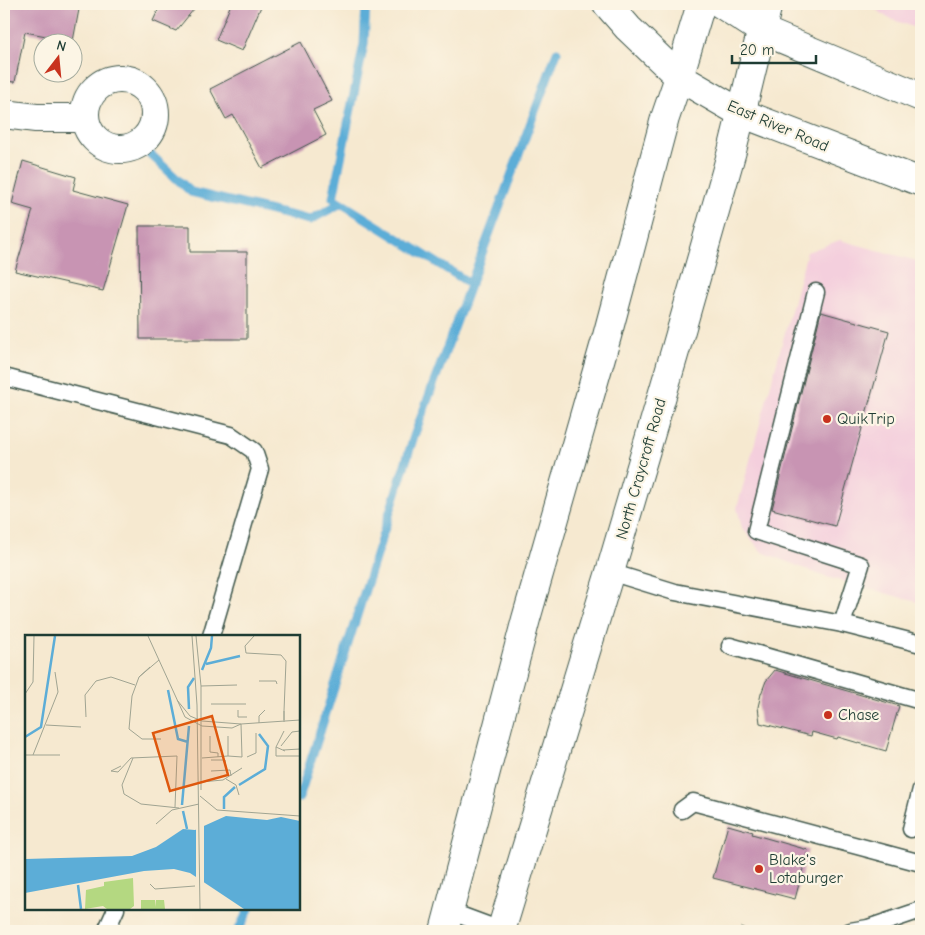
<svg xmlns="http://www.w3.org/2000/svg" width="925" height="935" font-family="'Comic Neue',sans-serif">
<rect width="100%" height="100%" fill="#fcf5e5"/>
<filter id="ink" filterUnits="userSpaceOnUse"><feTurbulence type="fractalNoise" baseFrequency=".02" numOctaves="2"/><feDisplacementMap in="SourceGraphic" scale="10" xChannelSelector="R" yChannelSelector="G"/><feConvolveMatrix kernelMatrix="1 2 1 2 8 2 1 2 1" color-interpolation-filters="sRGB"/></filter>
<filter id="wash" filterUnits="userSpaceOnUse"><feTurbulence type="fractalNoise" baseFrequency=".0096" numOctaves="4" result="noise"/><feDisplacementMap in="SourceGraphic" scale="20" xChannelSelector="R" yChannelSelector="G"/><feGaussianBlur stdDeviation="1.12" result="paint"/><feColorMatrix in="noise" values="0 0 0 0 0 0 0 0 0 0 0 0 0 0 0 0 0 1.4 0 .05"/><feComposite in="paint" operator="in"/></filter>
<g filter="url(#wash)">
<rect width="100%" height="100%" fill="#f6e9d0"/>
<g fill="#f4cfdd">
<path d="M868 4H921V30L888 18Z"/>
<path d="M840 240 921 262V603L823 576 762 552 742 528 737 508 807 252Z"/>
</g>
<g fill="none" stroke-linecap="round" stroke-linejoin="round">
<g stroke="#5cadd7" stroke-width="9">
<path d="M366 4 364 44 333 198 471 284"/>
<path d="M148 152 191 192 310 220 341 203"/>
<path d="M299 798 414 436 557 52"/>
<path d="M238 931 249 909"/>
</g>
</g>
<g id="blocks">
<g fill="#c894b3">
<path d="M4 4H80L73 41 25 32 15 82 4 81Z"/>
<path d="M161 4H198L176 31 153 21Z"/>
<path d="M231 4H262L242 51 216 40Z"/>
<path d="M301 42 332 101 313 110 326 135 262 168 233 115 226 119 210 89Z"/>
<path d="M23 161 76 177 73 190 128 205 103 291 15 271 33 210 12 204Z"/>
<path d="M139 226H190V252H247V339H140Z"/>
<path d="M821 312 889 331 835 526 772 509Z"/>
<path d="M775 670 899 706 886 751 838 737 837 739 812 732 811 736 760 723 758 707 761 694 766 681Z"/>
<path d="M728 825 753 832 752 834 808 850 795 899 713 878Z"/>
</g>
</g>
</g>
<g filter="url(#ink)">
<use href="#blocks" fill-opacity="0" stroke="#3f574b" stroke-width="1"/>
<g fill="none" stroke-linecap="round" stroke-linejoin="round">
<g stroke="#3f574b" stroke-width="19">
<g id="service">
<path d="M816 292 756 531 861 565 842 624"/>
<path d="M4 377 231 435 254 451 260 469 211 636"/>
<path d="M610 572 675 592 842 624 921 644"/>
<path d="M730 646 921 701"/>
<path d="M682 810 693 802 921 863"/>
<path d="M911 829 921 789"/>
<path d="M449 911 503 931"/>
<path d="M106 931 116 909"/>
<path d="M850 931 868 928 921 910"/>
</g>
</g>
<g stroke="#3f574b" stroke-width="30">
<g id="minor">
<circle cx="120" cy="114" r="35"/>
<path d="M4 114 36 118H84"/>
</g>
</g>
<g stroke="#3f574b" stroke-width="30">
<g id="tertiary">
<path d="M607 4 628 28 679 77 741 113 921 182"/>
<path d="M721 4 761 30 921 97"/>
</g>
</g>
<g stroke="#3f574b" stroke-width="30">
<g id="secondary">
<path d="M444 931 526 619 607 336 665 118 679 77 701 4"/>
<path d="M501 931 610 572 676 348 732 151 768 4"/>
</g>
</g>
<path stroke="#3f574b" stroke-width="3" stroke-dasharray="4 4" stroke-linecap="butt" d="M741 931 743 926"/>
<use href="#service" stroke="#fff" stroke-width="16"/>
<use href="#minor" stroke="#fff" stroke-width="28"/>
<use href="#tertiary" stroke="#fff" stroke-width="28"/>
<use href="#secondary" stroke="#fff" stroke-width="28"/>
</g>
</g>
<g fill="#c8321e" stroke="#fcf5e5" stroke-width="2">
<circle cx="827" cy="419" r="5"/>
<circle cx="828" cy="715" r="5"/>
<circle cx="759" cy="869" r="5"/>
</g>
<g text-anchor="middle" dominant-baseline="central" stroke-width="4.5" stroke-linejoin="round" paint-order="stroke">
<g font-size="16" fill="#1f3d34" stroke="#fcf5e5">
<text transform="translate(778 126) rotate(23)">East River Road</text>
<text transform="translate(641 469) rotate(-74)">North Craycroft Road</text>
</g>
<g font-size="16" fill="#1f3d34" stroke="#fcf5e5" text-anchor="start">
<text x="837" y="419">QuikTrip</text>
<text x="838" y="715">Chase</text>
<text x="769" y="860">Blake's<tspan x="769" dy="18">Lotaburger</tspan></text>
</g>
</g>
<g transform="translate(25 635)">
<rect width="275" height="275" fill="#f6e9d0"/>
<path d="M108 243 109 271 105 274H82L78 271 60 274 61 255 79 251V247ZM116 265H130V272L131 265H139L140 274H116Z" fill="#b4d881"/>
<path d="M201 181 242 185 256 182 275 186V274H219L165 238 149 234 119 236 0 258V224L107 221 131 212 158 194 170 195Z" fill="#5cadd7"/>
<path d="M179 189V250L171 245V192Z" fill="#f6e9d0"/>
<path fill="none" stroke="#5cadd7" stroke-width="2.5" d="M181 29 215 21M177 35 186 13 187 1M143 55 153 104 163 107M164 74 163 52 169 43M0 102 16 92 30 1M214 150 240 134 243 111 234 99M157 170 164 91M199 174V162L210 152M158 176 162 194M53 250 56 274"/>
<path fill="none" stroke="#a0a492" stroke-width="1" d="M123 1 160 82 177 91 207 93 216 89M167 1 172 70 175 274M171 1 176 51V155M229 1 220 11 221 18 256 20 261 26 259 76M125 32 114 42 134 25M114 42 107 61 104 94 117 104H136M234 46H251L252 49M176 51 212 50M0 59 8 47 9 1M152 65 165 81 177 86 216 89 275 85M186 69H221M213 75V82H222M61 82 60 60 71 46 86 42 110 50M259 85V76V87M234 88V81L240 75M21 90 56 92M259 96 251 112 260 116M185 101V117L193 118V122M256 111 267 97 275 96M251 112V121H275M258 115 275 114M0 120H35M8 120 33 57 30 37M203 121 217 122 216 89M222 122 231 118V98M108 123 97 150 99 159 116 169 154 173M177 123 203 121V101M186 125H200L201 133M96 131 86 136 93 137 106 123 152 121 150 172M186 136 205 135 206 141M201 144 211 150 214 160M176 147 198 145 217 133M0 150V172M175 161 192 175 275 181M131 189 147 175 174 169M125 249 130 254 170 251"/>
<path fill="#de580e" fill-opacity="0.15" stroke="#de580e" stroke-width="2.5" d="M187 81 203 140 145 156 128 98Z"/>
<rect width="275" height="275" fill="none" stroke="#1f3d34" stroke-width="2.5"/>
</g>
<rect width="925" height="935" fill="none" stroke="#fcf5e5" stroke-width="20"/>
<g transform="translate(58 58) rotate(16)"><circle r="24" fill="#fcf5e5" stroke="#a4ab9e"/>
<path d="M0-4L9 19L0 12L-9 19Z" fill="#c8321e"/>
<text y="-8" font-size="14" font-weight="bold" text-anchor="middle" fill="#1f3d34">N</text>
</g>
<path d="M732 55v8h84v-8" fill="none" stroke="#1f3d34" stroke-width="2.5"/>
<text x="740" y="55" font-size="15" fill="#1f3d34" stroke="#fcf5e5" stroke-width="4" paint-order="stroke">20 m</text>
</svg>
